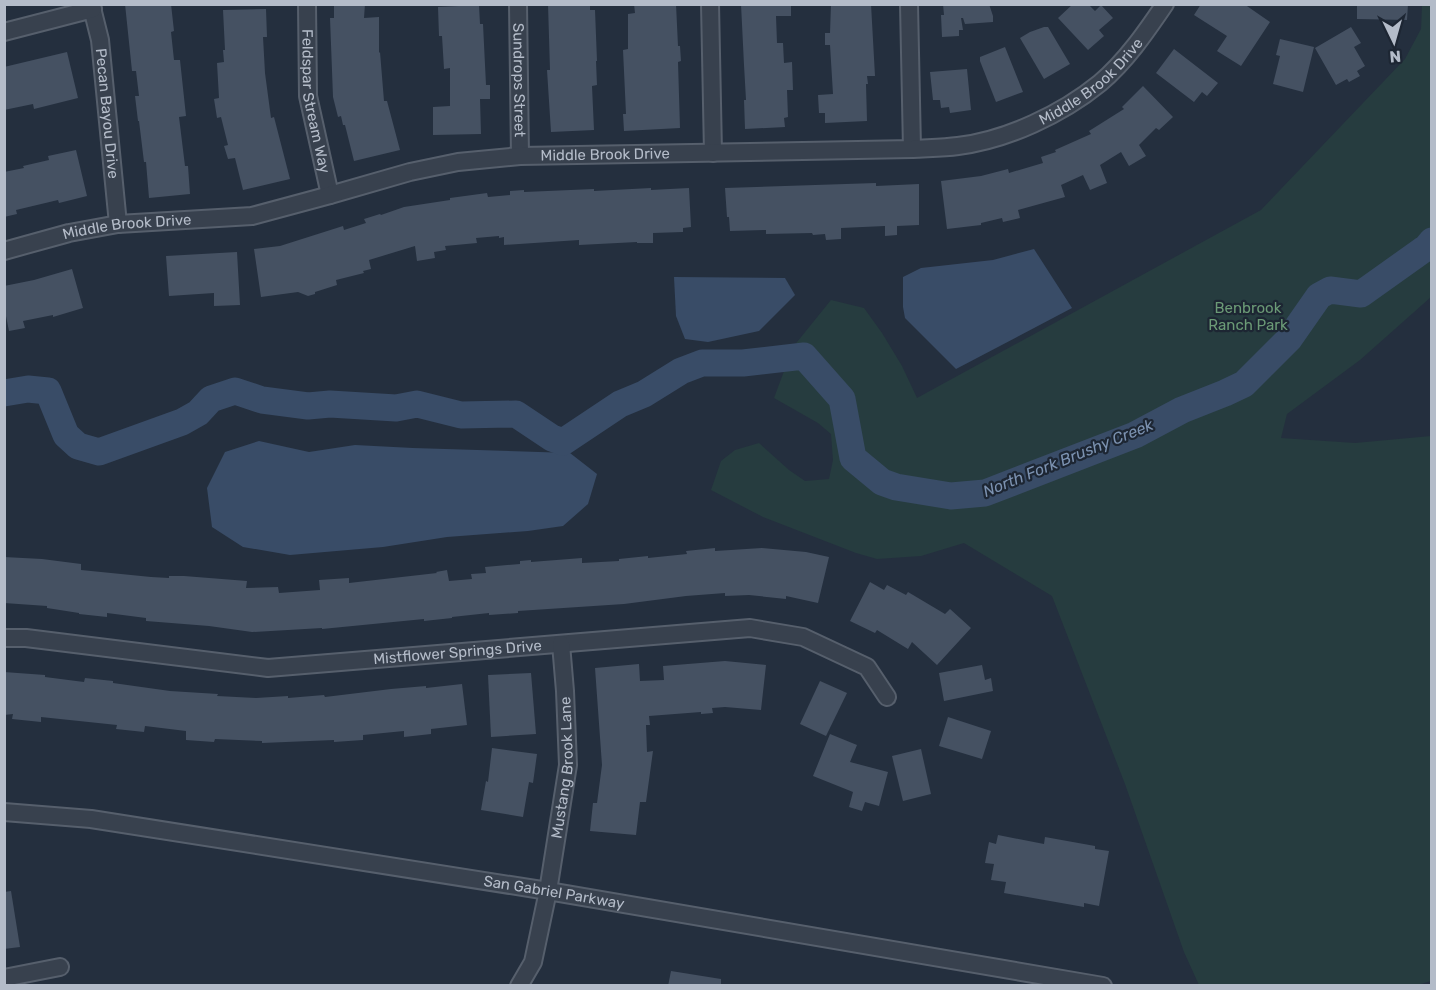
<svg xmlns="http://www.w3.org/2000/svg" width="1436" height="990" font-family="Rubik,sans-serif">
<rect width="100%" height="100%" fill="#242f3e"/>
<path fill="#263c3f" d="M1422 5H1432L1431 297 1360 360 1287 414 1281 438 1355 443 1431 436V981L1414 986 1199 985 1184 952 1125 784 1052 596 964 543 921 556 877 559 856 553 763 517 711 490 721 461 735 450 759 443 789 470 805 481 829 479 833 460 831 434 818 423 774 398 793 347 831 300 864 308 882 333 902 366 917 398 1261 210 1405 59 1421 29Z"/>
<g fill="#394c67">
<path d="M1034 249 1072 308 956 369 905 318 903 307V277L921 268 993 260Z"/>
<path d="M674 277 785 278 795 295 759 331 708 342 685 339 676 316Z"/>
<path d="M259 441 309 452 355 445 413 448 570 453 597 474 588 504 563 526 528 531 447 537 383 547 290 555 243 547 212 527 207 488 225 452Z"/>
</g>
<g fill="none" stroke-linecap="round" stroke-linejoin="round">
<path stroke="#394c67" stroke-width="27" d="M4 393 28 389 48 391 66 435 78 446 99 452 182 422 198 413 211 399 235 391 262 400 308 406 330 404 396 408 417 404 461 415 516 414 552 438 563 442 620 404 644 394 681 371 702 363H743L804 356 842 399 853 458 882 482 896 487 951 496 985 493 1135 435 1182 410 1225 393 1244 384 1289 339 1319 296 1330 290 1361 294 1427 247 1432 241"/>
</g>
<g fill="#455162">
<path d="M125 4H171L174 31 171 32 174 60H180L186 116 179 117 185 166H188L190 194 149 198 146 162H144L139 121H138L135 96H139L136 71H132Z"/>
<path d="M334 4H365L364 18 379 17V53L380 52 384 101H387L400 150 354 161 345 125H343L341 116 338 117 333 97 330 18H334Z"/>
<path d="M548 4H590V10H595L597 61H596L597 85 592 86 594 130 551 132 547 70H550Z"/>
<path d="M634 4H676L678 46H680L681 61 678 62 680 128 624 131 623 114H626L623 50 628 49V14L635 13Z"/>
<path d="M741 4H791V16H776L777 43H783L784 63 792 62 793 90H787L788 117 784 118 785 127 745 129 744 100H746L744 65Z"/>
<path d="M831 4H871L875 76H867L868 84H866L867 121 825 123V113H819L818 95 833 94 830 45H825V33H830Z"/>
<path d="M943 4H989L993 16V22L965 24 963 18H961L963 30H959V36L942 37 941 15H944Z"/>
<path d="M1073 4H1088L1095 11 1101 5 1113 18 1099 30 1104 36 1088 50 1058 18Z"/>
<path d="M1201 4H1244L1270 22 1241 66 1217 51 1227 36 1194 15Z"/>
<path d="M1357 4H1408L1407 20 1357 19Z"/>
<path d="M479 5 480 24H483L486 85H490V99H480L481 134 433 135V107L450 106V68L444 69 442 36H439L438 7Z"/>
<path d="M266 9 267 37H263L265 73 271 118 274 117 290 179 243 190 235 158 228 159 224 146 228 145 221 117 217 118 214 99 219 98 217 63 224 62 223 50H225L223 10Z"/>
<path d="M1044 27H1048L1070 64 1044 79 1020 38 1030 32Z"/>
<path d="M1351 27 1361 43 1354 47 1365 66 1357 71 1360 76 1349 82 1347 79 1336 85 1315 48Z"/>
<path d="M1280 39 1314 47 1303 92 1273 84 1280 56 1276 55Z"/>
<path d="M1005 47 1023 92 996 102 980 61V57Z"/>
<path d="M1174 49 1218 83 1207 96 1202 92 1194 102 1156 73Z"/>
<path d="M67 52 78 98 34 109 33 104 4 110V67Z"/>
<path d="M967 69 971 110 950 113 949 107 941 108 940 100H933L930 72Z"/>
<path d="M1143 86 1173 117 1159 130 1156 128 1139 145 1146 156 1129 166 1121 152 1100 165 1107 183 1090 190 1083 175 1061 185 1065 197 1018 210 1020 218 1003 222 1002 218 981 223V225L947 229 941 181 981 176 1008 169 1009 173 1043 163 1041 157 1056 152 1055 150 1091 134 1089 131 1124 109 1122 107Z"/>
<path d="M76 150 87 196 59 203 58 200 16 210 17 214 4 217V172L24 168 23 166 49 160 48 156Z"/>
<path d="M876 183V186L919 184V225L897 226V235L885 236V226L841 228V239L826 240 825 234 813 235 812 233 766 234V230L730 231 729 217H727L725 188Z"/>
<path d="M651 188V190L689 188 691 227 683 228V232L653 233V243H637V242L579 245V240L504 245V237L499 238V236L476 238 477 243 445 246 446 250 434 252 435 258 417 261 415 246 369 260 371 269 363 271 364 273 336 280 337 285 315 292V294L308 296 298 292 261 297 254 249 280 246 343 226 344 230 366 223 364 219 380 214 381 215 404 207 450 200V198L487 193 488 197 510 195V191L524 190V192L594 189V191Z"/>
<path d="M237 252 240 305 214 306V293L169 296 166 256Z"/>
<path d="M72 269 83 308 53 317V315L23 321 25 328 9 331 4 306V286L34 280Z"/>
<path d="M715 548V551L762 548 806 552 829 557 818 603 786 596V599L749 595 725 596V593L686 596 624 604 518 611V613L489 615V613L452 617V618L424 621V619L322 629V628L252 632 209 626 146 621V618L107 613V617L79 614V613L47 608V606L4 603V557L42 559 81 564V570L151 577 169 578V576H184L247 581 246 588 278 587 279 593 320 590 319 580 349 578V583L437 573 436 572 447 570 449 581 472 579 471 574 486 573 485 567 520 564V561L531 560V562L582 558V563L619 561V559L648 556V558L687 554 686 551Z"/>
<path d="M870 582 884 590 887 585 906 595 908 592 945 614 950 609 971 628 937 665 912 642 908 649 877 630 875 633 850 621Z"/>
<path d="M725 661 766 665 761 710 725 707 712 708 713 713 701 714V712L649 716 650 725H646L647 752 653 751 646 802H640L636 835 590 831 593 803H597L602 765 595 668 639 664 640 681 664 680 663 666Z"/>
<path d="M982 665 985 680 991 678 993 691 944 701 939 673Z"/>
<path d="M4 672 45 675V677L84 682 85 678 113 681V683L170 691 218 694 217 696 256 698 288 696V698L324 695 325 697 391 689 426 686V688L462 684 467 725 431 729V734L404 737V731L363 735V740L334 742V740L262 743V741L215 739 214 742 186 740V731L145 726 144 732 116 729 117 725 41 717V722L12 719 13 714 4 715Z"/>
<path d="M531 673 536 734 491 737 488 675Z"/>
<path d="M820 681 847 693 826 736 800 724Z"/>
<path d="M948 717 991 731 982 759 939 746Z"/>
<path d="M830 734 857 745 850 762 888 772 879 806 865 802 862 811 849 807 853 792 813 776Z"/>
<path d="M492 748 537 754 533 783 529 782 523 817 481 810 486 781 488 782Z"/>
<path d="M921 749 931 794 903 801 892 756Z"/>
<path d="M998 835 1044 844 1045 837 1095 846V849L1109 851 1099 906 1084 903V907L1004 893 1006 882 991 880 994 864 985 863 989 842 996 844Z"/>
<path d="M11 891 20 947 4 949V892Z"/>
<path d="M671 971 721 979V986H668Z"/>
</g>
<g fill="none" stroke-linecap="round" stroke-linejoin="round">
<g stroke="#565f6c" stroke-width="20">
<g id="minor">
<path id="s1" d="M91 4 100 40 118 224"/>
<path id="s2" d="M307 4 308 96 330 195"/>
<path id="s3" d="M518 4 520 156"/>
<path d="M710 4 713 153"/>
<path d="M909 4 912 149"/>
<path d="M4 32 93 9"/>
<path id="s4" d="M4 251 69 233 118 224 252 216 330 195 410 172 458 162 520 156 912 149C927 148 943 148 958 146 1007 140 1062 114 1100 83 1126 61 1146 32 1165 4"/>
<path id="s5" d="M4 638H26L268 668 750 628 803 637 867 667 887 697"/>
<path id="s6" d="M4 812 91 819 548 891 1103 986"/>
<path d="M4 978 60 967"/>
<path id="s7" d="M519 986 533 962 548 891 568 765 565 691 561 644"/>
</g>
</g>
<use href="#minor" stroke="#38414e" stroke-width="16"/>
</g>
<g text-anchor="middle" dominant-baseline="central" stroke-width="4.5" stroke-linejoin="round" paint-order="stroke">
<g font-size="15" fill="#b4bcc9" stroke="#1d2633">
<text stroke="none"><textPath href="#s4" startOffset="1116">Middle Brook Drive</textPath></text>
<text stroke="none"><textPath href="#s3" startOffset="76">Sundrops Street</textPath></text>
<text stroke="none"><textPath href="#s2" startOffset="98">Feldspar Stream Way</textPath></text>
<text stroke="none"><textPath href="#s1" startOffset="111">Pecan Bayou Drive</textPath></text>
<text stroke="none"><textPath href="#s4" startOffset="612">Middle Brook Drive</textPath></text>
<text stroke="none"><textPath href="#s4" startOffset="126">Middle Brook Drive</textPath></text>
<text stroke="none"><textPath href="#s5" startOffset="456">Mistflower Springs Drive</textPath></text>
<text stroke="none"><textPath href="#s7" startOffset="225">Mustang Brook Lane</textPath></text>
<text stroke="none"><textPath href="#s6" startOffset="556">San Gabriel Parkway</textPath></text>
</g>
<g font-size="15" fill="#6b9a76" stroke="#1d2633">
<text x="1248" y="308">Benbrook<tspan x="1248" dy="17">Ranch Park</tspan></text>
</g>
<g font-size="16" font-style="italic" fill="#7c92b1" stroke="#1d2633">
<text transform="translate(1068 458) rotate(-22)">North Fork Brushy Creek</text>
</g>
</g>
<rect width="1436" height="990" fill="none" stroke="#b4bcc9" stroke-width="12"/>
<g transform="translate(1394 42) rotate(175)" stroke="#1d2633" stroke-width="4.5" paint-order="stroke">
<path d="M0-4.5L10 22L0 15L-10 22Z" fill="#b4bcc9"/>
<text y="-9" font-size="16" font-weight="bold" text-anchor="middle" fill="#b4bcc9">N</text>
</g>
</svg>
